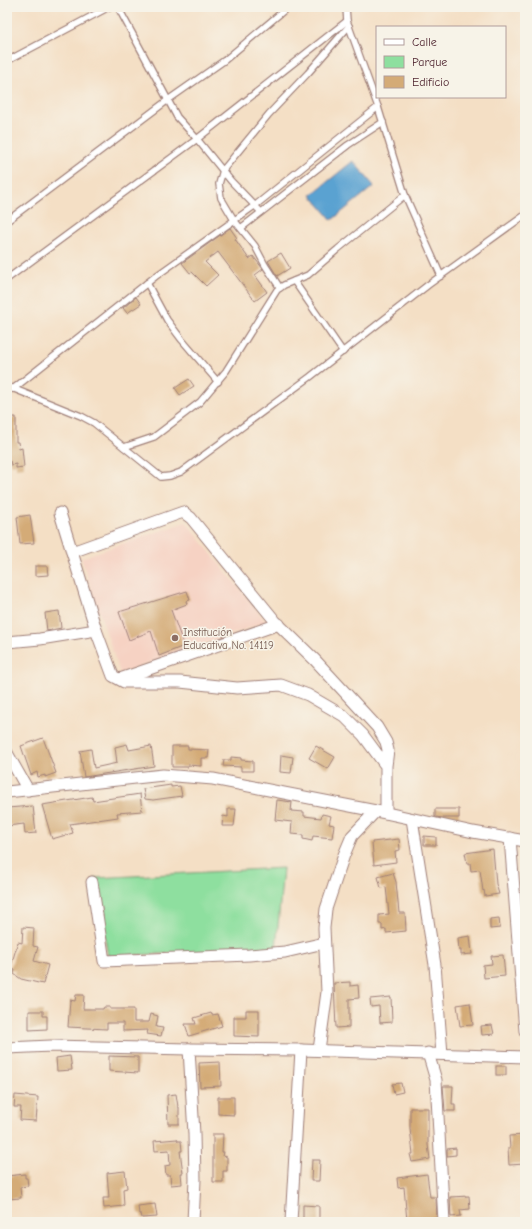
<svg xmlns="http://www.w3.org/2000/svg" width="532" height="1229" font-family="'Comic Neue',sans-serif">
<rect width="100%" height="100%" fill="#f7f3e8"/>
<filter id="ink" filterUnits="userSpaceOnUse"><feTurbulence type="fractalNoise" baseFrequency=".025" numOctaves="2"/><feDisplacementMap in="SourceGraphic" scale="8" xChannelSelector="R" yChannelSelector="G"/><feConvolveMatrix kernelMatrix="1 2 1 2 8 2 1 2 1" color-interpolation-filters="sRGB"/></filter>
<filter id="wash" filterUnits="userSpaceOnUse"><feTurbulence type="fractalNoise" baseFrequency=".012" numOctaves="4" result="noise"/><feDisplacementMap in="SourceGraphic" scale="16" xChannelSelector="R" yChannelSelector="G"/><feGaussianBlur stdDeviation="0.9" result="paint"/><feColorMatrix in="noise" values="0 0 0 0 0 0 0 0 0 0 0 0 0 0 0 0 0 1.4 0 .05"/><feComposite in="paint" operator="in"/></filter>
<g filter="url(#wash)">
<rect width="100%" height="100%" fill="#f4dfc5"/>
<path fill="#f6d2c3" d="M186 522 266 622 120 673 81 558Z"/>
<path fill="#8edf9f" stroke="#6c7f65" d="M283 868 276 949 108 956 95 878Z"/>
<path fill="#5aa2d1" stroke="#52607e" d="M353 161 374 186 332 220 311 195Z"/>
<g id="blocks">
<g fill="#d4ab77">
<path d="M230 228 237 238 235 239 249 259 253 256 263 269 255 275 267 292 255 301 218 252 205 262 218 275 206 286 192 272 190 273 182 263Z"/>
<path d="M281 253 290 268 277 276 268 261Z"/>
<path d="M136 297 141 304 127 313 123 308Z"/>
<path d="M189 379 194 386 180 395 175 388Z"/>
<path d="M7 417H16V442H18L19 449 22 448 24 467 16 468V464L11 465 10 461 7 462Z"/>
<path d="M30 515 34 543 20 544 17 517Z"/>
<path d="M35 566H47L48 575 35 576Z"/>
<path d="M187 591 190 600 186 601 187 604 171 610 184 646 159 656 151 631 129 640 119 612Z"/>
<path d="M59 611 61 628 47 631 45 613Z"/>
<path d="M43 738 56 773 45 777V775L38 777 37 772 31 775 21 746Z"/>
<path d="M127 744 129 750 151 746 154 766 84 777 80 751 91 749 94 768 117 763 115 747Z"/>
<path d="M172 746H188V749L209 750 208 758H201V766L188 765V767H172Z"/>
<path d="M316 746 335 757 328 769 309 758Z"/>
<path d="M281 755 293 757 291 773 280 772Z"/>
<path d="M231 757 241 758V760L253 761V771H241V767L223 766 224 760H231Z"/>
<path d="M171 785V787L180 786 182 796 153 800 145 799 143 789Z"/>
<path d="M140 794 142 811 117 813 118 817 70 824 73 833 52 839 42 805 92 797 93 801Z"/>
<path d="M277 800 292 802 291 811 304 812V816L321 818 322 814 331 816 329 824 334 825 332 838 313 836 312 841 303 839V835L291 834 292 822 275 820Z"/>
<path d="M33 806 36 833 25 834 24 824 7 826V808Z"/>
<path d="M228 809H236L234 826H222L223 816 228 817Z"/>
<path d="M435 809H459V818H443L435 817Z"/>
<path d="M424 836 436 837V845H424Z"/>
<path d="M399 839 400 850 395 851 396 862 374 865 372 842Z"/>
<path d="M493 849 496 884 499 894 485 896 484 890 483 891 480 870 471 871 470 863H467L465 853Z"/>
<path d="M393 873 396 882 399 913H405L406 931 386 933V929L382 930V924H379V915L389 914 386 887 381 888 378 877Z"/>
<path d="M499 918 500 928 490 929V919Z"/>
<path d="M23 927 34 928 33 946 38 947 34 961 48 965 43 984 21 979 14 974 15 970 10 969 18 942 22 943Z"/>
<path d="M470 936 472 954 461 955V950H459L458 938Z"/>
<path d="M503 955 505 976 484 978 483 965 492 964 491 956Z"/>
<path d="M350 982V986L358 985 359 998 349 999V1027L336 1028 334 983Z"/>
<path d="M76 995H84L83 1009H103L104 1007H110V1009H134V1022H149L151 1014 158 1016 156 1027 163 1028 161 1036 147 1034 148 1030 123 1031V1023H107V1029L68 1027 70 1000 75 1001Z"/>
<path d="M391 997 392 1022 380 1023 379 1006 371 1007 370 999Z"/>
<path d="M470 1003 473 1025 460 1026 457 1005Z"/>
<path d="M246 1010H259V1037L234 1036V1017H246Z"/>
<path d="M29 1011H43V1016H47V1029L29 1030Z"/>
<path d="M211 1013 212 1015 218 1014 222 1026 189 1036 185 1024H196L194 1018Z"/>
<path d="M492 1025 494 1034 482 1035 481 1026Z"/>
<path d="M70 1056 72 1070 57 1071 56 1058Z"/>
<path d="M109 1056 138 1057V1073L109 1071Z"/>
<path d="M220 1062 221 1086 200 1087 199 1063Z"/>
<rect x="496" y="1066" width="10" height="9"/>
<path d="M401 1083 403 1092 394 1094 392 1084Z"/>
<path d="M443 1086H453L452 1104H455V1111H445Z"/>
<path d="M176 1094 178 1107H179V1124H168L167 1095Z"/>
<path d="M15 1095 38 1097 36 1121 20 1120 21 1107H14Z"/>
<path d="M218 1097H234V1115L218 1114Z"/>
<path d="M410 1108H428V1145L430 1159 412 1162 410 1154H413L410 1129Z"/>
<path d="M213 1134H223L222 1152H224L223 1156 227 1157V1171H223V1182H213Z"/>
<path d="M525 1135V1164L509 1165 508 1148H510L509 1136Z"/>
<path d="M177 1139 178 1141H181L182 1151H180L183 1173H181L182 1184 171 1185 170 1175H166L165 1166 170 1165 169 1150 155 1151 154 1141Z"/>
<path d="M456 1148V1155L447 1156V1149Z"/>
<path d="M312 1160H320L319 1181H311Z"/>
<path d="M125 1171 127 1188 123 1189 124 1206 104 1208 103 1198H109L107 1173Z"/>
<path d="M25 1174V1178H27L28 1186 20 1187 21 1198 7 1199V1176Z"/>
<path d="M427 1174 430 1197H436L437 1218 407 1221 404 1187 398 1188 397 1178Z"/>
<path d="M469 1196 470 1209 460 1210 461 1216 451 1217 450 1197Z"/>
<path d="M155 1204 157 1217 142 1218 141 1214H139L138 1206Z"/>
<path d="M303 1205 319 1206V1222H303Z"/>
</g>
</g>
</g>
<g filter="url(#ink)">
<use href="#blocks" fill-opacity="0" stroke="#9f7f78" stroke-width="1"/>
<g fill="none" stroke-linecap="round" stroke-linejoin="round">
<g stroke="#9f7f78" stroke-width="8">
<g id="service">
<path d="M118 7 177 117 197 139 231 181 261 212"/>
<path d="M346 7 347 21 378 107 405 195 441 276"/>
<path d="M7 61 109 7"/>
<path d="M7 221 168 100 225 60 288 7"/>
<path d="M241 228 348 145 383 122"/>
<path d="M7 279 197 139 347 21"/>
<path d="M294 281 343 352"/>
<path d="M147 283 167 320 182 340 218 382"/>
<path d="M280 288 265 265 255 246 234 220 221 198 219 184 223 170 269 114 308 73 349 26"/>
<path d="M7 386 81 416 94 423 161 477 170 476 181 472 310 377 428 285 525 215"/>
<path d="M13 389 156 276 257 204 378 107"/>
<path d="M124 447 154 437 200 402 226 371 277 290 284 285 308 275 338 249 405 195"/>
</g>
</g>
<g stroke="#9f7f78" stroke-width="13">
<g id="minor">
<path d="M60 513 72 552"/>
<path d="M7 642 40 639 96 630"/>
<path d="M120 679 279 624"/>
<path d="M7 753 28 790"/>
<path d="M7 792 163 775 213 779 386 813 473 832 525 841"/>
<path d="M386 813V766L388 750 386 742 377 727 315 660 276 622 191 518 183 512 72 552 96 630 113 676 124 682H180L237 688 281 685 308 695 344 716 363 735 386 766"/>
<path d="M412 819 435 965 442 1054"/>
<path d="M510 838 525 1031"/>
<path d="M92 882 104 961 249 955 285 952 324 943"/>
<path d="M7 1048 51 1046 189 1049 301 1050 525 1057"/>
<path d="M189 1049 194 1134 195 1180 193 1222"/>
<path d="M319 1050 327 992 324 928 326 909 344 855 352 836 376 811"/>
<path d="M428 1053 436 1080 444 1222"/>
<path d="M291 1222 301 1050"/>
</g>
</g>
<use href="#service" stroke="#fff" stroke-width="5.5"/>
<use href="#minor" stroke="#fff" stroke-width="11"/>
</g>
</g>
<circle fill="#8d6e63" stroke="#f7f3e8" stroke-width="1.5" cx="175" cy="638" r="4"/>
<g text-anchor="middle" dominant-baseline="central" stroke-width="3" stroke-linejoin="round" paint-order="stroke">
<g font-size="11" fill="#785e54" stroke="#f7f3e8" text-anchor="start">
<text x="183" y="632">Institución<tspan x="183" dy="13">Educativa No. 14119</tspan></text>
</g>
</g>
<rect width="532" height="1229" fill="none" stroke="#f7f3e8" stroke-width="24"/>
<rect x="376" y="26" width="130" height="72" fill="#f7f3e8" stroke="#b29e9c"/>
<rect x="384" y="39" width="20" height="6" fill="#ffffff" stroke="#b29e9c"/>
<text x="412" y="46" font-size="12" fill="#4a1f2b">Calle</text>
<rect x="384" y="56" width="20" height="12" fill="#8edf9f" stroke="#b29e9c"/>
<text x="412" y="66" font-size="12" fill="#4a1f2b">Parque</text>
<rect x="384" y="76" width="20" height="12" fill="#d4ab77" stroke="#b29e9c"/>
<text x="412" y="86" font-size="12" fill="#4a1f2b">Edificio</text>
</svg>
